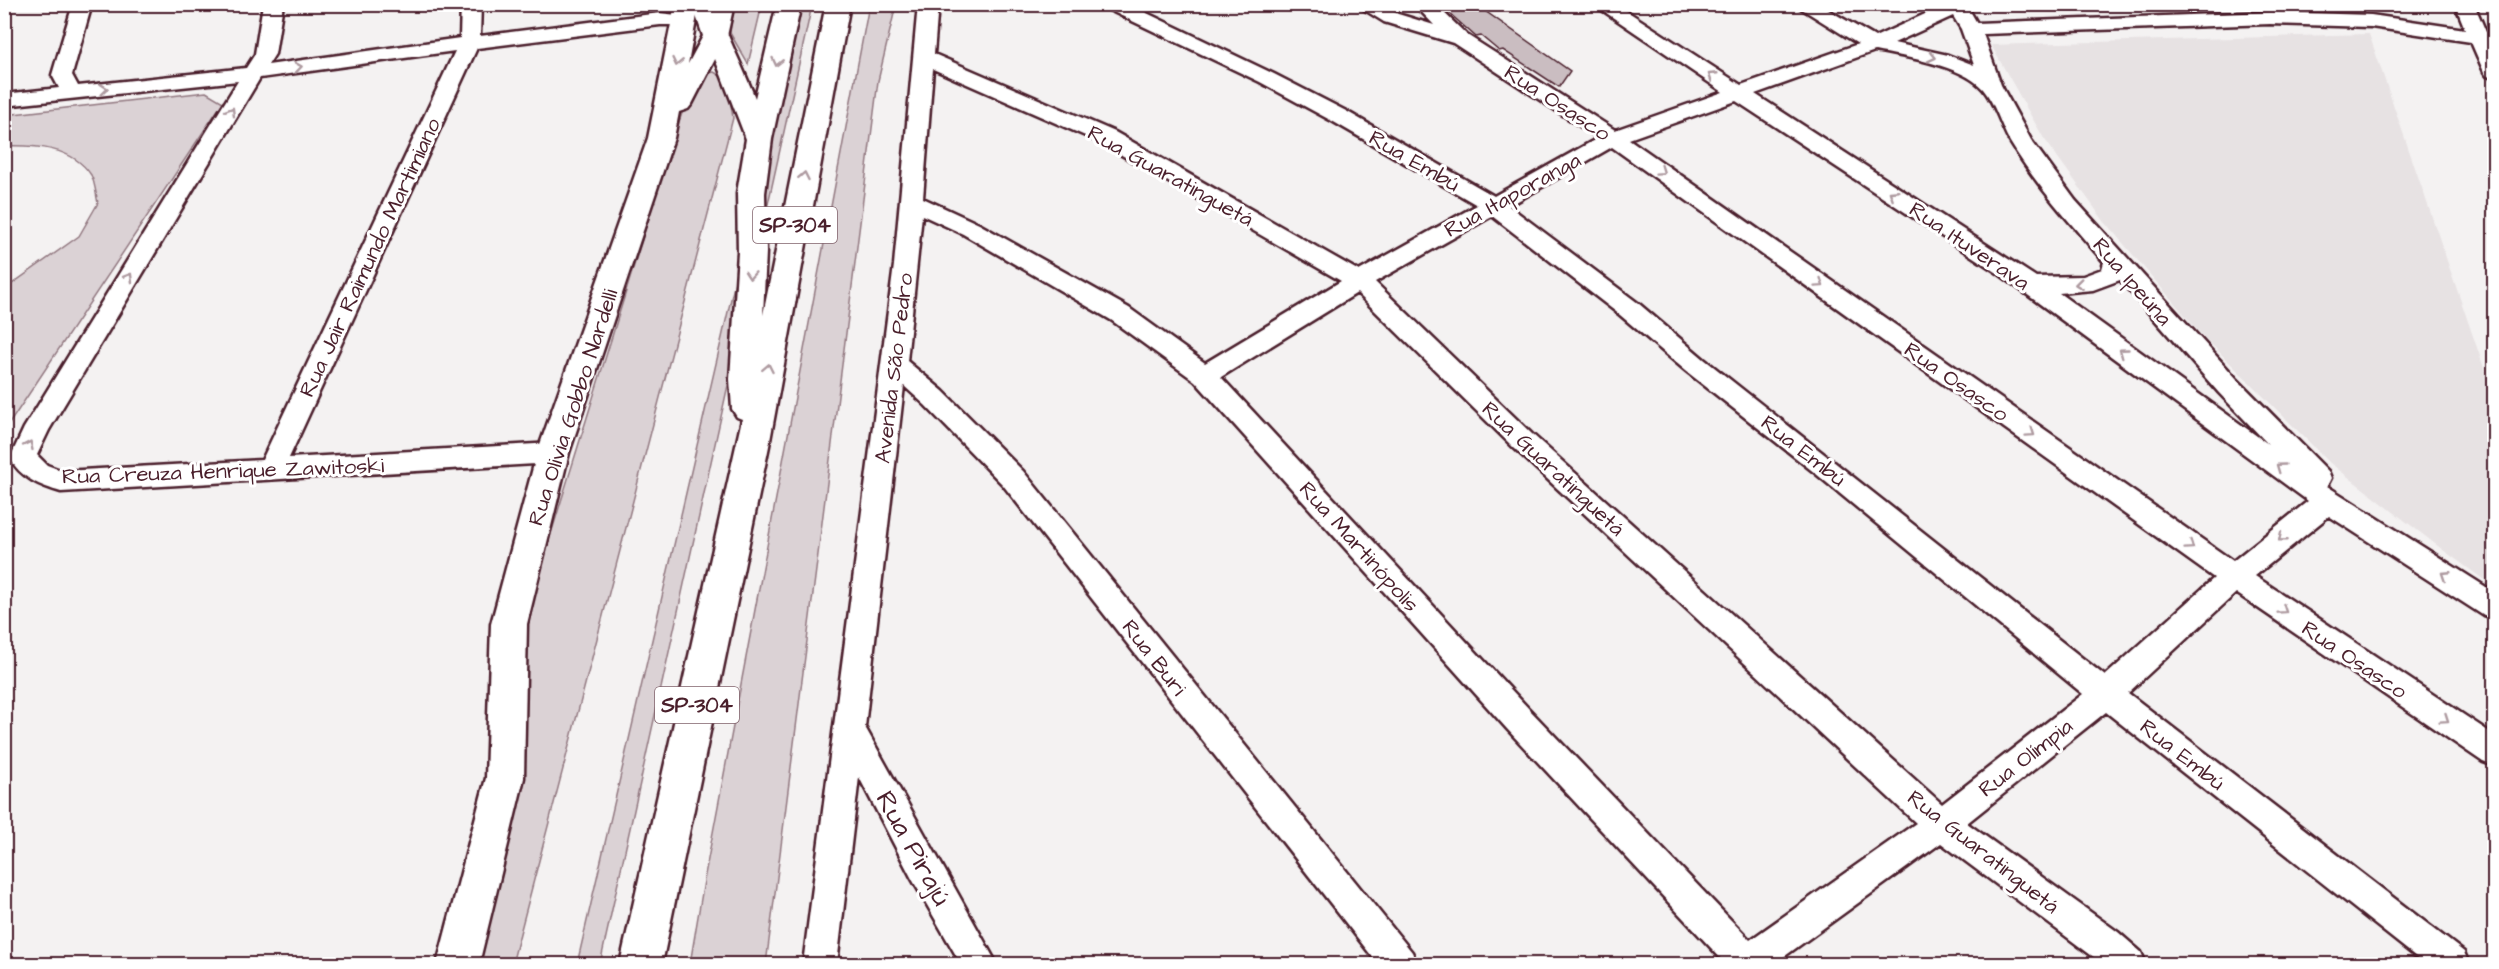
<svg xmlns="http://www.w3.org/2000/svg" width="2499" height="969" viewBox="0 0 2499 969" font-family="'Architects Daughter',sans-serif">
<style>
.built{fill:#e7e2e3}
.green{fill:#dbd2d5;stroke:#927880;stroke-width:1.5}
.building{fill:#cabdc1;stroke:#4a1f2b;stroke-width:1.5}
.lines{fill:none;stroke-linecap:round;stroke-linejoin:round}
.street-casing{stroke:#4a1f2b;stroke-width:5}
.secondary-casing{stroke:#4a1f2b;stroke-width:5}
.highway-casing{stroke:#4a1f2b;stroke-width:5}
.street{fill:#fff;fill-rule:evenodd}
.secondary{fill:#fff;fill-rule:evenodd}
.highway{fill:#fff;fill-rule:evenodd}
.oneway{stroke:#ae9aa0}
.labels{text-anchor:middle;stroke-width:6;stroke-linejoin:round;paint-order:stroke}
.shield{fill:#fff;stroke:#80626b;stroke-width:1.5}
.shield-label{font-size:21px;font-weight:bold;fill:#4a1f2b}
.street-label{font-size:22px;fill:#4a1f2b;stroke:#fff}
.near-street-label{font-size:27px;fill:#4a1f2b;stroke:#fff}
</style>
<rect width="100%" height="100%" fill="#f4f2f2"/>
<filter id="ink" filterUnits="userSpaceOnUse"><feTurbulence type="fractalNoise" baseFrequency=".0167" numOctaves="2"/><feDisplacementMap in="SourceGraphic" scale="12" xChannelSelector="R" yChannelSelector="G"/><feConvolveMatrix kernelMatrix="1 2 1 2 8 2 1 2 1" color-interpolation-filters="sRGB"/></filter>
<g filter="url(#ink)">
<path class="built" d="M2369 34 2494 397V587L2443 550 2330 463 2200 333 2104 221 2043 137 1991 45Z"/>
<path class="green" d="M733 5H762L748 64 730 33Z
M799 5H812L600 964H577Z
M869 5H896L878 81 766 964H690L705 875Z
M714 72 727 80 733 118 512 964H475L515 813 523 659 533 592 675 133 686 102 701 75Z
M206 92 223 102 5 430V289L79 236 98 203C96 195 95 182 91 175 73 147 35 145 5 146V115Z"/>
<path class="building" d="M1439 4H1475L1570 71 1559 87 1503 50 1499 51 1481 36 1476 37Z"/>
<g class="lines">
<defs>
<path id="street" d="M73 4H92L72 75 78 86 246 68 255 54 263 4H283L275 54 268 65 460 38 461 4H481L480 36 660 13 693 17 696 21 693 25H660L477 48 289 458 553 443 562 446 566 453 562 460 553 463 61 492C41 486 20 478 10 458L24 428 238 81 4 106V94L59 88 52 75ZM455 51 262 460 63 471 47 465 37 455 49 430 260 78Z
M918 4H938L934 54 1115 132 1359 271 1477 205 1332 121 1260 82 1105 8 1103 4H1128L1274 74 1346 111 1494 196 1598 138 1453 43 1384 22 1355 4H1380L1398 14 1434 25 1414 4H1435L1467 35 1615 130 1723 92 1593 4H1616L1741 85 1858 44 1794 4H1818L1875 37 1947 4H1966L1977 23 2270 12 2371 15 2465 29 2455 4H2474L2486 32 2494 33V45H2492L2494 50V78L2487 76 2484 72 2471 42 2371 27 2270 24 1983 34 2001 85 2031 140 2075 200 2237 379 2328 471 2331 478 2327 486 2494 592V619L2484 616 2329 516 2255 576 2494 735V766L2483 762 2236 593 2128 693 2464 952 2469 964H2425L2106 712 1967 823 2118 932 2141 952 2146 964H2103L1941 843 1774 964H1726L1507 729 1195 381 1111 320 963 234 922 215 907 361 943 391 1023 471 1412 952 1417 964H1378L1003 485 925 405 904 386 865 727 997 964H961L912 879 859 777 837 964H803L894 265ZM1953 16 1961 29 1974 65 1948 55 1894 43ZM1875 51C1905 57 1962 65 1983 89 1995 103 2001 126 2010 142 2036 185 2071 224 2104 262L2102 269 2083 276 2036 277 1755 94ZM933 69 1099 142 1341 281 1205 363 1129 308 979 224 923 198ZM1736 101 1999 274 2308 501 2233 561 1629 139ZM1612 147 2214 578 2105 676 1704 359 1638 303 1509 206ZM1492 216 1620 315 1686 371 1815 473 2083 694 1942 804 1532 434 1375 282ZM2120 280 2219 393 2268 444 2059 293 2093 290ZM1357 293 1514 448 1916 823 1750 940 1529 709 1221 377Z"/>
<path id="secondary" d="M675 4H699L688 64 703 36 710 4H734L727 36 692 104 688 109 679 112 674 138 569 453 527 624 524 778 479 964H437L486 778 491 624 537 453 648 138Z"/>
<path id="highway" d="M692 4H716C727 37 743 67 755 98L777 4H801L772 139 765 193 766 252 763 315 826 4H850L769 446 662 964H620L742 419 737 417 732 409 730 379 738 252 737 193 746 139 712 51 703 36Z"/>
</defs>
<use href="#street" class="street-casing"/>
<use href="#secondary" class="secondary-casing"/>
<use href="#highway" class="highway-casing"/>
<use href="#street" class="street"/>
<use href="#secondary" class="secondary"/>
<use href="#highway" class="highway"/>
</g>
<defs><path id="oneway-chevron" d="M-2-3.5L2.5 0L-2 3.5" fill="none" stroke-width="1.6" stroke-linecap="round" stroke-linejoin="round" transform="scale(1.5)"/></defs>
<g class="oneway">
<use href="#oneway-chevron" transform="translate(1932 57) rotate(13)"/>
<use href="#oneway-chevron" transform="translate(677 62) rotate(102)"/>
<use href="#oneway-chevron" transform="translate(777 62) rotate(103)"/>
<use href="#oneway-chevron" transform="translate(298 67) rotate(-8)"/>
<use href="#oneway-chevron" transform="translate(1712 76) rotate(-147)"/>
<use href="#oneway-chevron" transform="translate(104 89) rotate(-6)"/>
<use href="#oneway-chevron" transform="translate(231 111) rotate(-59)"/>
<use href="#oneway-chevron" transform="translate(1661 171) rotate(35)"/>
<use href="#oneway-chevron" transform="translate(804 176) rotate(-79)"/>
<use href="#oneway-chevron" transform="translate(1893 194) rotate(-147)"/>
<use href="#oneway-chevron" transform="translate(750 275) rotate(94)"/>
<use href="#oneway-chevron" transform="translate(129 277) rotate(-59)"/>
<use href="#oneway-chevron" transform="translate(1820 284) rotate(35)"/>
<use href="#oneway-chevron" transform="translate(2079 284) rotate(173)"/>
<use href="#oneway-chevron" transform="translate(2123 352) rotate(-144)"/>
<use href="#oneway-chevron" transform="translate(768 368) rotate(-79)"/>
<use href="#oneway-chevron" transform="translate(2031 433) rotate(35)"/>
<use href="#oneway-chevron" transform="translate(29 445) rotate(-65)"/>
<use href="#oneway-chevron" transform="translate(2280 467) rotate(-144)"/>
<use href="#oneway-chevron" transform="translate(2282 538) rotate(141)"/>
<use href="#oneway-chevron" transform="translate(2190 546) rotate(35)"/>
<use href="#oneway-chevron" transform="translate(2445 575) rotate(-147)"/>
<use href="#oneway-chevron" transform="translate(2283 610) rotate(34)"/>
<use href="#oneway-chevron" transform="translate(2445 719) rotate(34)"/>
</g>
</g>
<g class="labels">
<g class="shield">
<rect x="753" y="207" width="84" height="36" rx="4.5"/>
<rect x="655" y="687" width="84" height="36" rx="4.5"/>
</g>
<g class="shield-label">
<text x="795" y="232">SP-304</text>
<text x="697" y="712">SP-304</text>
</g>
<g class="street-label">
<text transform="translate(1558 102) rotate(33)" y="8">Rua Osasco</text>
<text transform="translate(1415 160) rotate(30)" y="8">Rua Embú</text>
<text transform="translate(1171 175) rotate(29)" y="8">Rua Guaratinguetá</text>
<text transform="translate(1512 194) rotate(-29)" y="8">Rua Itaporanga</text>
<text transform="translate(1970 245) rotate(34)" y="8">Rua Ituverava</text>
<text transform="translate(369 257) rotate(-65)" y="8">Rua Jair Raimundo Martimiano</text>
<text transform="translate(2133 281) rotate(49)" y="8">Rua Ipeúna</text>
<text transform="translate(893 368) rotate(-83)" y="8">Avenida São Pedro</text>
<text transform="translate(1957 381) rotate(35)" y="8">Rua Osasco</text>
<text transform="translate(572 407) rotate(-72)" y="8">Rua Olivia Gobbo Nardelli</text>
<text transform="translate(1804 450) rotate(38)" y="8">Rua Embú</text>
<text transform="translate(1554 468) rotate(43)" y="8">Rua Guaratinguetá</text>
<text transform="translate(223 470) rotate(-2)" y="8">Rua Creuza Henrique Zawitoski</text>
<text transform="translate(1360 546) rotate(48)" y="8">Rua Martinópolis</text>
<text transform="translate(1155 657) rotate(52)" y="8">Rua Buri</text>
<text transform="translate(2355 659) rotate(34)" y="8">Rua Osasco</text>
<text transform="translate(2183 754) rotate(38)" y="8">Rua Embú</text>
<text transform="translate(2025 757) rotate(-38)" y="8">Rua Olímpia</text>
<text transform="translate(1984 851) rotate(38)" y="8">Rua Guaratinguetá</text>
</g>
<g class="near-street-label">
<text transform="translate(914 848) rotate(61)" y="9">Rua Pirajú</text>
</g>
</g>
<rect width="2499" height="969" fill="none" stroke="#fff" stroke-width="24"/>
<rect x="12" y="12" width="2475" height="945" fill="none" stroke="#4a1f2b" stroke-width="2" filter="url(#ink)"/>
</svg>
